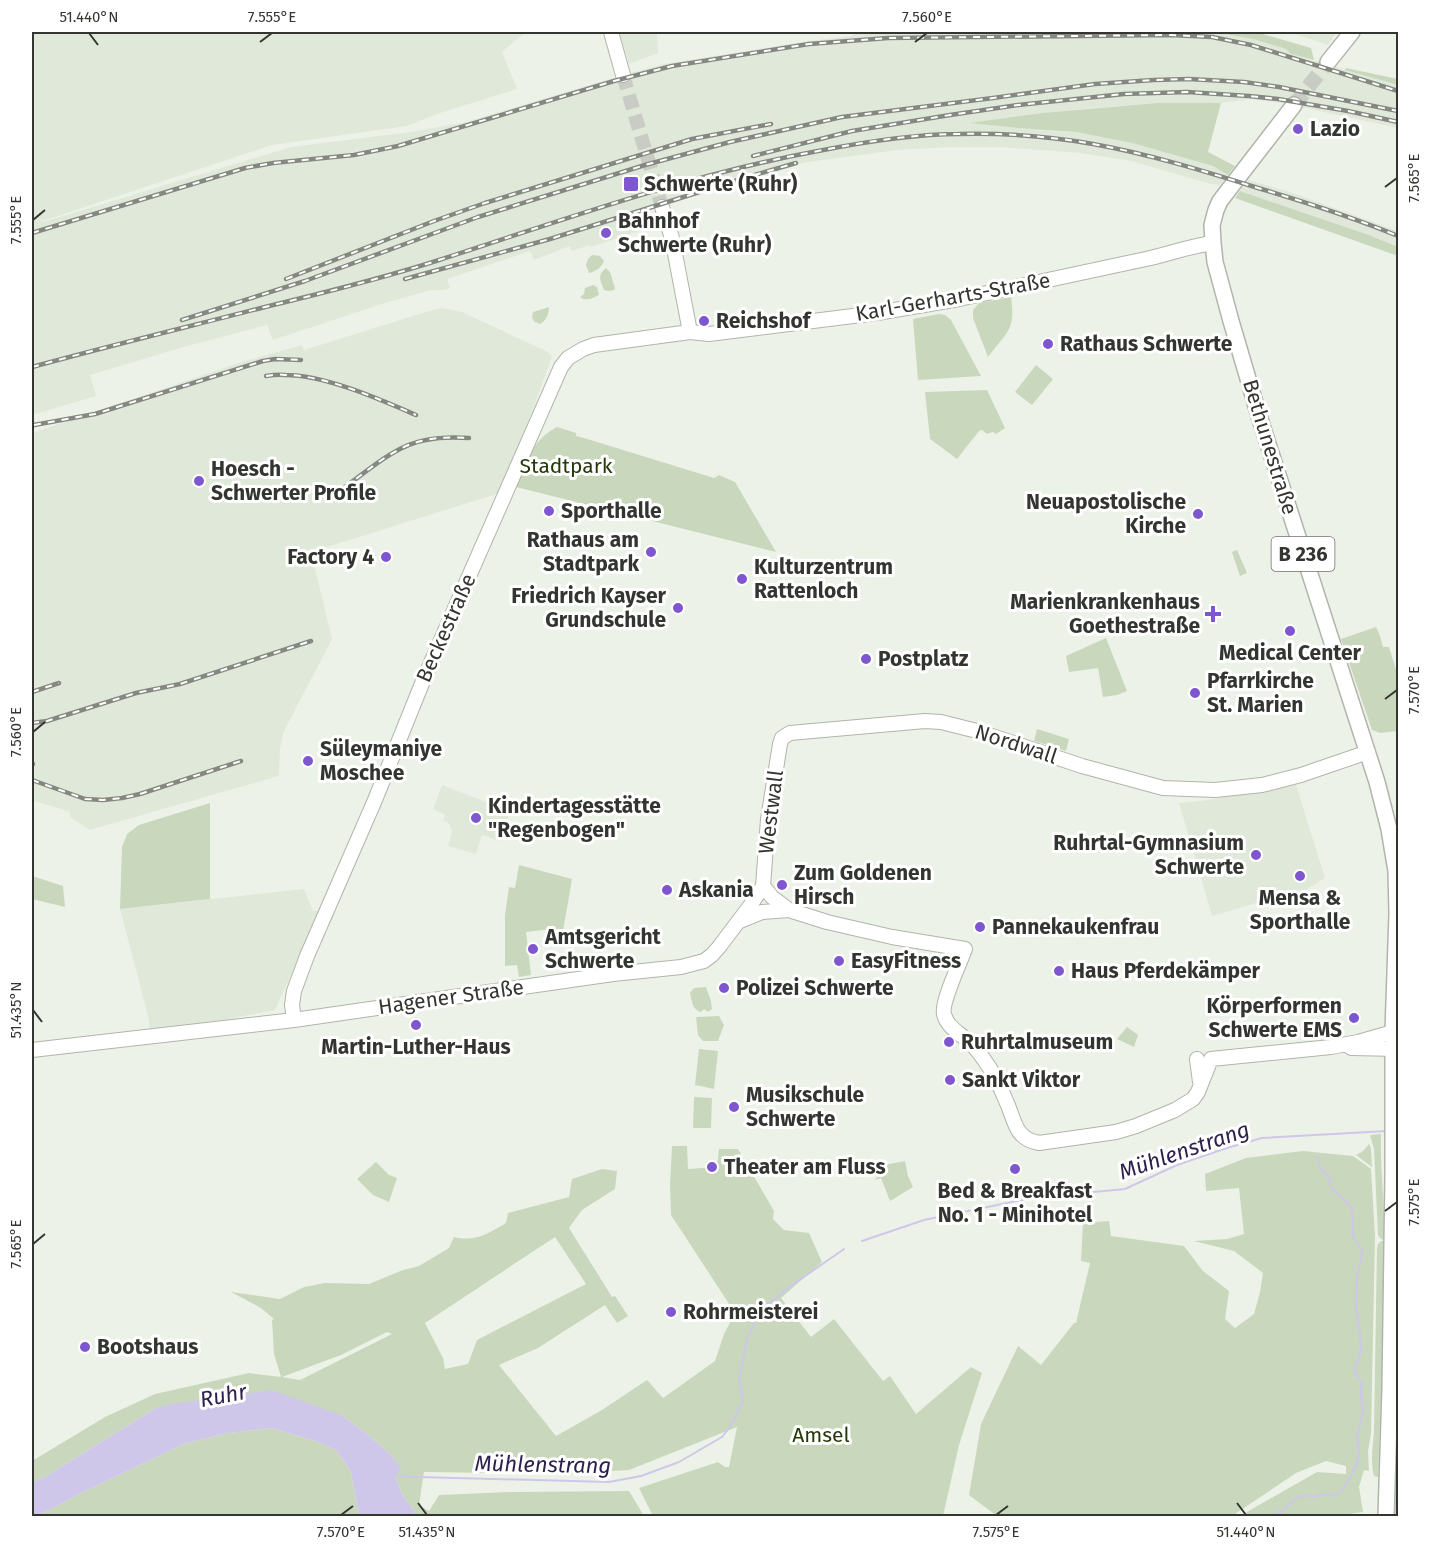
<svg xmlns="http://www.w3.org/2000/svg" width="1430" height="1548" viewBox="0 0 1430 1548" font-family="'Fira Sans',sans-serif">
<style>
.built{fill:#e0e9d9}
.green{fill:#c9d8bc;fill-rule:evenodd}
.water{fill:#cec7e9}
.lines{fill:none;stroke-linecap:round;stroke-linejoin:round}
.stream{stroke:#cec7e9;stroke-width:2}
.secondary-tunnel{stroke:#c8ccc4;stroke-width:14;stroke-dasharray:14 7;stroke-linecap:butt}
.primary-tunnel{stroke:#c8ccc4;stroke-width:15;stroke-dasharray:15 8;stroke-linecap:butt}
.secondary-casing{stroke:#b0b5ab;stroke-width:16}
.primary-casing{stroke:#b0b5ab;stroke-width:18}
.secondary{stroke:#fff;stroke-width:14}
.primary{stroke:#fff;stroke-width:15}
.rail-casing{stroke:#848881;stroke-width:4.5}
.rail{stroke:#fff;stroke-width:2;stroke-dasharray:7;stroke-linecap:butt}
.ticks{fill:none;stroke:#333531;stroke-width:2}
.poi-dot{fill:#7e57d0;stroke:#fff;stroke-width:2}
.labels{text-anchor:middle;stroke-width:6;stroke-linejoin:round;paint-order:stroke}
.shield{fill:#fff;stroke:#70726f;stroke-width:1.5}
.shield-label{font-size:20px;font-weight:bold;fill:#333531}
.poi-label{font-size:21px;font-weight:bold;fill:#333531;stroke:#fff;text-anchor:start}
.street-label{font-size:21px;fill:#333531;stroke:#fff}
.park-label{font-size:21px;fill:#253a08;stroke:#fff}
.water-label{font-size:22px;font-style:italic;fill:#2d204c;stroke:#fff}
.neatline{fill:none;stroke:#333531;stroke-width:2}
.ticks-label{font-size:15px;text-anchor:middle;fill:#333531}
</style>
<rect width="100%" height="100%" fill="#edf2e9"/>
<path class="built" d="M32 32H526L502 52 517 89 437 114 407 126 272 145 43 221 37 217 43 222 291 147 410 132 462 123 623 75 664 64 809 41 852 36 853 33 1089 32H1206L1230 35 1253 39 1286 49 1291 54 1398 85V128L1282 103 1252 99 1221 103H1157L1094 108 1042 113 973 123 1018 128 1076 132 1132 143 1213 166 1228 175 1220 185 1211 184 1131 161 1080 153 1001 147H953L898 150 808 162 744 178 642 210 648 228 591 247 590 245 572 251 570 246 534 260 530 251 447 279 450 288 445 290H431L388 302 273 340 267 325 187 346 90 375 96 396 32 415Z
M619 32H657L658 53 629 64Z
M1289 32H1337L1328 45Z
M1248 180 1287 191 1398 231V247L1369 235 1240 191Z
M442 308 462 312 548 352 552 357 526 428 500 493 311 552 332 639 283 733 280 749 279 776 90 830 70 817V812L32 800V433L245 361 302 345 304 350 429 311Z
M442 785 494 805 511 809 499 841 482 835 476 854 448 846 452 831 448 822 443 821 445 815 433 809Z
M1296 785 1325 878 1285 903 1275 899 1256 903 1212 916 1179 803 1208 800Z
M304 889 313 911 321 910 275 1010 223 1020 150 1030 148 1016 120 909Z"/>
<path class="green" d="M1089 32H1256L1311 48 1314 60 1291 54 1286 49 1253 39 1230 35 1206 32Z
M1346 68 1398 79V85L1345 70Z
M1157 103H1221L1208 152 1235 166 1228 175 1213 166 1132 143 1076 132 1018 128 970 123 1042 113Z
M1240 191 1369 235 1398 247V256L1235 198Z
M592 255 600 256 604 261C602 267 595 272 589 273L586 265 588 259Z
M606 268 610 272 615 288 614 290 609 291 604 290C600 280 597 275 606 268Z
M593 285 597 287 599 295C593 298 585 302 580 297L584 294 585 288Z
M1011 297C1016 330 1007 332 988 357L973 318V310L979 303Z
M549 307C549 314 546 321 540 324L535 322 532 318 533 312Z
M939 314 945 315 951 320 981 376 918 380 913 319Z
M1036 365 1053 379 1032 405 1015 392Z
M987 390 1005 428 996 434 993 432 987 434 982 430 979 431 957 459 930 439 925 392Z
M557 427 576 433V436L584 438 714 478 719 475 735 482 776 552 516 487C527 461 531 441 557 427Z
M1237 550 1247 573 1240 576 1232 552Z
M1376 627 1380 636 1383 647H1389L1398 676V731L1380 733 1372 730 1371 727 1341 639Z
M1106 638 1127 691 1117 695 1103 697 1098 668 1069 672 1066 656Z
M1037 729 1069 739 1066 751 1034 741Z
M210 803V899L120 909 122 847 127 834 139 825Z
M519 865 572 879 563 931 552 929 526 932 531 975 519 977 517 965 505 966V915L509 887 515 888Z
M32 876 63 886 65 907 32 899Z
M706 987 711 1001 712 1009 708 1012 704 1009 701 1012C692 1010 692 1001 690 993L694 988Z
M719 1016 724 1025 718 1041H703L698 1035 696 1017Z
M1127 1027 1138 1035 1134 1047 1117 1039Z
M699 1049 718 1051 714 1089 695 1085Z
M694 1097 712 1098 711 1128H693Z
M1381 1134C1380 1170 1385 1204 1384 1240L1381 1239 1378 1235 1374 1149 1370 1135Z
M1369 1144 1371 1148 1372 1167 1356 1155 1363 1151Z
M672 1146H687L688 1169 717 1167 719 1149H738L774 1211 773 1219 784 1230 809 1233 822 1262 781 1298 811 1337 834 1319 883 1381 890 1376 916 1414 971 1367 982 1373 959 1445 943 1516H653L639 1488 718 1462 725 1467H729L737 1427 629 1470 567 1474 424 1472 419 1505 429 1511 439 1495 512 1492 629 1491 644 1516H414L415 1512 403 1496 395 1476 391 1455 366 1433 341 1415 156 1408 45 1477 32 1483V1461L105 1417 155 1394 249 1373 281 1377 274 1354 272 1320 274 1319 261 1308 231 1292 280 1299 304 1287 325 1283 369 1284 403 1270 419 1266 449 1248 454 1237C476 1242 487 1234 506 1223L508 1213 569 1197 572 1179 602 1169 617 1171 615 1189 582 1210 569 1228 612 1297 615 1296 628 1316 617 1323 605 1305 538 1348 499 1365 556 1436 602 1410 647 1380 663 1398 715 1361 724 1334 735 1313 671 1215 670 1185ZM555 1237 586 1284 477 1340 468 1364 445 1369 443 1358 425 1323ZM387 1332 392 1334 300 1380 282 1377 341 1355Z
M1303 1151 1353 1156 1371 1169 1375 1235 1371 1434 1368 1451 1369 1471 1364 1470 1359 1487 1363 1512 1336 1516H1241L1252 1509 1317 1472 1346 1474V1466L1326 1461 1296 1473 1232 1516H997L969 1495 981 1424 1018 1346 1041 1365 1074 1323H1076L1090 1263 1081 1261 1083 1223 1109 1221 1111 1236 1184 1246 1203 1271 1229 1291 1225 1319 1235 1328 1254 1314 1260 1292 1263 1273 1234 1251 1194 1241 1227 1239 1244 1234 1239 1188 1206 1191 1205 1174 1246 1158Z
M905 1161 908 1176 913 1187 890 1201 881 1178 875 1180 884 1165Z
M376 1162 389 1175 397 1178 389 1202 373 1195 357 1179Z
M1381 1241H1384L1383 1342 1378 1477 1374 1476C1370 1461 1373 1446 1374 1431L1377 1248 1378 1244Z
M1398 1294V1484L1395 1482Z
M271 1428 321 1443 337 1451 351 1472 359 1516H38L83 1492 186 1443 229 1433Z
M1394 1486 1398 1487V1516H1393Z"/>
<path class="water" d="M272 1390 341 1415 366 1433 391 1455 401 1469 395 1476 403 1496 415 1512 414 1516H359L351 1472 337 1451 321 1443 271 1428 229 1433 186 1443 83 1492 38 1516H32V1483L45 1477 156 1408 172 1404Z"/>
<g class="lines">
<path class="stream" d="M1051 1196 1125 1189 1177 1165 1227 1148 1262 1138 1387 1131
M862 1241 924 1220 1036 1197
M393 1474 395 1476 419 1477 609 1482 641 1476 679 1462 722 1437 730 1427 743 1401 739 1379 748 1336 762 1309 788 1288 844 1249
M1272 1516 1282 1511 1298 1497 1305 1495 1313 1497 1321 1494 1333 1496 1341 1491 1349 1480 1357 1463 1359 1452 1357 1435 1363 1413 1361 1397V1387L1362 1383 1355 1372 1356 1365 1361 1352 1360 1334 1356 1309 1357 1274 1363 1252 1353 1237 1352 1208 1345 1200 1332 1189 1329 1178 1319 1166 1318 1157"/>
<path class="secondary-tunnel" d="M623 75 662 207"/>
<path class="primary-tunnel" d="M1294 105 1328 62"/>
<defs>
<path id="secondary" d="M611 32 623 75
M662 207 672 238 690 332
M763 886 772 897 789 910 827 922 892 937 965 949C960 963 941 1003 944 1014 947 1028 962 1034 971 1044 979 1051 985 1061 991 1070 997 1080 1002 1091 1007 1103 1015 1121 1015 1139 1039 1143L1116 1132 1136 1126 1175 1110 1193 1099 1198 1092 1211 1059 1331 1047 1358 1042 1393 1032H1398
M740 921 762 912 789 910
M294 1020 292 1005 294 991 307 956 375 800 423 681 561 367 568 358 583 349 594 345 690 332 709 334 877 313 959 299 1146 259C1169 254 1190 246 1213 243
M1351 1048 1398 1049
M32 1050 294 1020 613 974 681 967 704 961 712 955 719 947 750 906 763 886 768 819 780 744 782 738 790 733 925 721 941 722 977 731 1082 766 1163 788 1215 790 1262 785 1301 775 1368 752
M1197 1059 1200 1082"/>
<path id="primary" d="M1328 62 1352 32
M1294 105 1220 201 1216 210 1212 225 1213 243 1215 262 1231 321 1259 416 1377 782 1389 829 1396 871 1397 914 1393 1032V1174L1390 1389 1386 1516"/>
</defs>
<use href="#secondary" class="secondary-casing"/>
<use href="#primary" class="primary-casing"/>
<use href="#secondary" class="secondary"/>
<use href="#primary" class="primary"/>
<defs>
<path id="rail" d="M753 156 852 131 950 115 1018 105 1124 94 1187 92 1249 96 1278 99 1348 111 1398 122
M32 233 245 168 273 163 354 155 398 146 614 81 672 66 809 44 888 38 1171 35 1212 37 1251 45 1398 91
M286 279 434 221 485 203 692 139 771 124
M405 279 550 239 744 178 796 163
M182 320 305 281 478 217 645 165 730 142 842 117 993 98 1095 84 1154 80 1189 79 1244 82 1279 87 1398 111
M32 367C109 346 187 327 265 307 323 293 380 279 436 261 563 220 687 175 818 151 864 142 912 134 959 134 1004 133 1049 136 1093 144 1149 154 1204 171 1258 188 1305 202 1352 217 1398 236
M266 376C272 375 279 374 285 375 325 375 379 399 416 415
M34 425 95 414 263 361 275 359 301 360
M345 487C370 469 396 445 426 440 440 437 454 437 469 438
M32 692 59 683
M32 723 47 721 136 693 180 684 311 641
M32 764H33
M32 780 85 799 103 800 122 798 140 794 241 761"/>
</defs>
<use href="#rail" class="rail-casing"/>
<use href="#rail" class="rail"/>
</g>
<path class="ticks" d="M89 33 98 45M260 42 272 33M915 42 927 33M1385 187 1397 178M33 220 45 210M1385 699 1397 690M33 732 45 722M33 1010 42 1022M1385 1211 1397 1202M33 1244 45 1234M418 1503 427 1515M1237 1503 1246 1515M341 1515 353 1506M996 1515 1008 1506"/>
<g class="poi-dot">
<circle cx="1298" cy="129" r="6"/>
<rect x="623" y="176" width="16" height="16" rx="3"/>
<circle cx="606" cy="233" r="6"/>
<circle cx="704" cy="321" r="6"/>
<circle cx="1048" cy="344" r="6"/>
<circle cx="199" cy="481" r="6"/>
<circle cx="549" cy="511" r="6"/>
<circle cx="1198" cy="514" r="6"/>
<circle cx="651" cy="552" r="6"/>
<circle cx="386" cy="557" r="6"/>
<circle cx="742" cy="579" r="6"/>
<circle cx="678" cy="608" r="6"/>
<path d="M1210 605h6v6h6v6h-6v6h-6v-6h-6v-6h6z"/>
<circle cx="1290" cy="631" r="6"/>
<circle cx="866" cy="659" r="6"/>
<circle cx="1195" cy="693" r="6"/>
<circle cx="308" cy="761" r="6"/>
<circle cx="476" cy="818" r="6"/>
<circle cx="1256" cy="855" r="6"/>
<circle cx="1300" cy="876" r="6"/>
<circle cx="782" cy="885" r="6"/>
<circle cx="667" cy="890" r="6"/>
<circle cx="980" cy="927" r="6"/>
<circle cx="533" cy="949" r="6"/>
<circle cx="839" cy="961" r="6"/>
<circle cx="1059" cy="971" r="6"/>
<circle cx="724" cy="988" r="6"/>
<circle cx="1354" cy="1018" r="6"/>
<circle cx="416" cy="1025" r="6"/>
<circle cx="949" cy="1042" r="6"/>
<circle cx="950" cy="1080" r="6"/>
<circle cx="734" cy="1107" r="6"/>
<circle cx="712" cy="1167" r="6"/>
<circle cx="1015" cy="1169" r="6"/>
<circle cx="671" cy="1312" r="6"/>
<circle cx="85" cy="1347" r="6"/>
</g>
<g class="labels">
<rect class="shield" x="1271.5" y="537" width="63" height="34" rx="4.5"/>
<g class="shield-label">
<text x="1303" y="561">B 236</text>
</g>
<g class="poi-label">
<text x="1310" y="136">Lazio</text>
<text x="644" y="191">Schwerte (Ruhr)</text>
<text x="618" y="228">Bahnhof<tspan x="618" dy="24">Schwerte (Ruhr)</tspan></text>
<text x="716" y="328">Reichshof</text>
<text x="1060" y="351">Rathaus Schwerte</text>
<text x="211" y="476">Hoesch -<tspan x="211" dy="24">Schwerter Profile</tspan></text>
<text x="1186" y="509" text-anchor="end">Neuapostolische<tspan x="1186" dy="24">Kirche</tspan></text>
<text x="561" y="518">Sporthalle</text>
<text x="639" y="547" text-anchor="end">Rathaus am<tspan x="639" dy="24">Stadtpark</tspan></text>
<text x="374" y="564" text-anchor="end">Factory 4</text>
<text x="754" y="574">Kulturzentrum<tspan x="754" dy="24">Rattenloch</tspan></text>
<text x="666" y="603" text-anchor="end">Friedrich Kayser<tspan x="666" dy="24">Grundschule</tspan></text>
<text x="1200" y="609" text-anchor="end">Marienkrankenhaus<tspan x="1200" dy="24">Goethestraße</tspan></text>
<text x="1290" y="660" text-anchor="middle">Medical Center</text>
<text x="878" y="666">Postplatz</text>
<text x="1207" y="688">Pfarrkirche<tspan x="1207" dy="24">St. Marien</tspan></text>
<text x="320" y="756">Süleymaniye<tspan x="320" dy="24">Moschee</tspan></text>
<text x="488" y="813">Kindertagesstätte<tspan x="488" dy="24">"Regenbogen"</tspan></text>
<text x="1244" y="850" text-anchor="end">Ruhrtal-Gymnasium<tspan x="1244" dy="24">Schwerte</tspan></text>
<text x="794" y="880">Zum Goldenen<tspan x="794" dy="24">Hirsch</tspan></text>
<text x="679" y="897">Askania</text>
<text x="1300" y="905" text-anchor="middle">Mensa &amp;<tspan x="1300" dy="24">Sporthalle</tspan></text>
<text x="992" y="934">Pannekaukenfrau</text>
<text x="545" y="944">Amtsgericht<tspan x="545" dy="24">Schwerte</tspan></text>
<text x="851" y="968">EasyFitness</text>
<text x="1071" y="978">Haus Pferdekämper</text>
<text x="736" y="995">Polizei Schwerte</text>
<text x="1342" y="1013" text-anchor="end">Körperformen<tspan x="1342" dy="24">Schwerte EMS</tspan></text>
<text x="961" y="1049">Ruhrtalmuseum</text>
<text x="416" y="1054" text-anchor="middle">Martin-Luther-Haus</text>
<text x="962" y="1087">Sankt Viktor</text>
<text x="746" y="1102">Musikschule<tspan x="746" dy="24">Schwerte</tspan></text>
<text x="724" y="1174">Theater am Fluss</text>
<text x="1015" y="1198" text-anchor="middle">Bed &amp; Breakfast<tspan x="1015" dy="24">No. 1 - Minihotel</tspan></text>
<text x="683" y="1319">Rohrmeisterei</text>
<text x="97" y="1354">Bootshaus</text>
</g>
<g class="street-label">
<text transform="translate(953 297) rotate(-10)" y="7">Karl-Gerharts-Straße</text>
<text transform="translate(1270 447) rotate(73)" y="7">Bethunestraße</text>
<text transform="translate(446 628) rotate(-66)" y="7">Beckestraße</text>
<text transform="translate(1016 744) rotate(18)" y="7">Nordwall</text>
<text transform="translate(771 812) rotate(-83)" y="7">Westwall</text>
<text transform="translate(451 997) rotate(-8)" y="7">Hagener Straße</text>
</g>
<g class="park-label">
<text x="566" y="473">Stadtpark</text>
<text x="821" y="1442">Amsel</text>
</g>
<g class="water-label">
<text transform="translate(1184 1150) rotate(-19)" y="8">Mühlenstrang</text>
<text transform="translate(223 1395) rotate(-11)" y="8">Ruhr</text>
<text transform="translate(543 1464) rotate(1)" y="8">Mühlenstrang</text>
</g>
</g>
<rect width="1430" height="1548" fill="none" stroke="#ffffff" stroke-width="66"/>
<rect x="33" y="33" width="1364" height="1482" class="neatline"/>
<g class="ticks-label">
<text x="89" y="22">51.440°N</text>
<text x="272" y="22">7.555°E</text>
<text x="927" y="22">7.560°E</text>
<text transform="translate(1414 178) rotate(-90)" y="5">7.565°E</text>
<text transform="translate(16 220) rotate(-90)" y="5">7.555°E</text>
<text transform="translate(1414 690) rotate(-90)" y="5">7.570°E</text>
<text transform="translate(16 732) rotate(-90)" y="5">7.560°E</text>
<text transform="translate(16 1010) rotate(-90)" y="5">51.435°N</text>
<text transform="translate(1414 1202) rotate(-90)" y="5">7.575°E</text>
<text transform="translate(16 1244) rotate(-90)" y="5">7.565°E</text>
<text x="341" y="1537">7.570°E</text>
<text x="427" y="1537">51.435°N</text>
<text x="996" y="1537">7.575°E</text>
<text x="1246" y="1537">51.440°N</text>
</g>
</svg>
